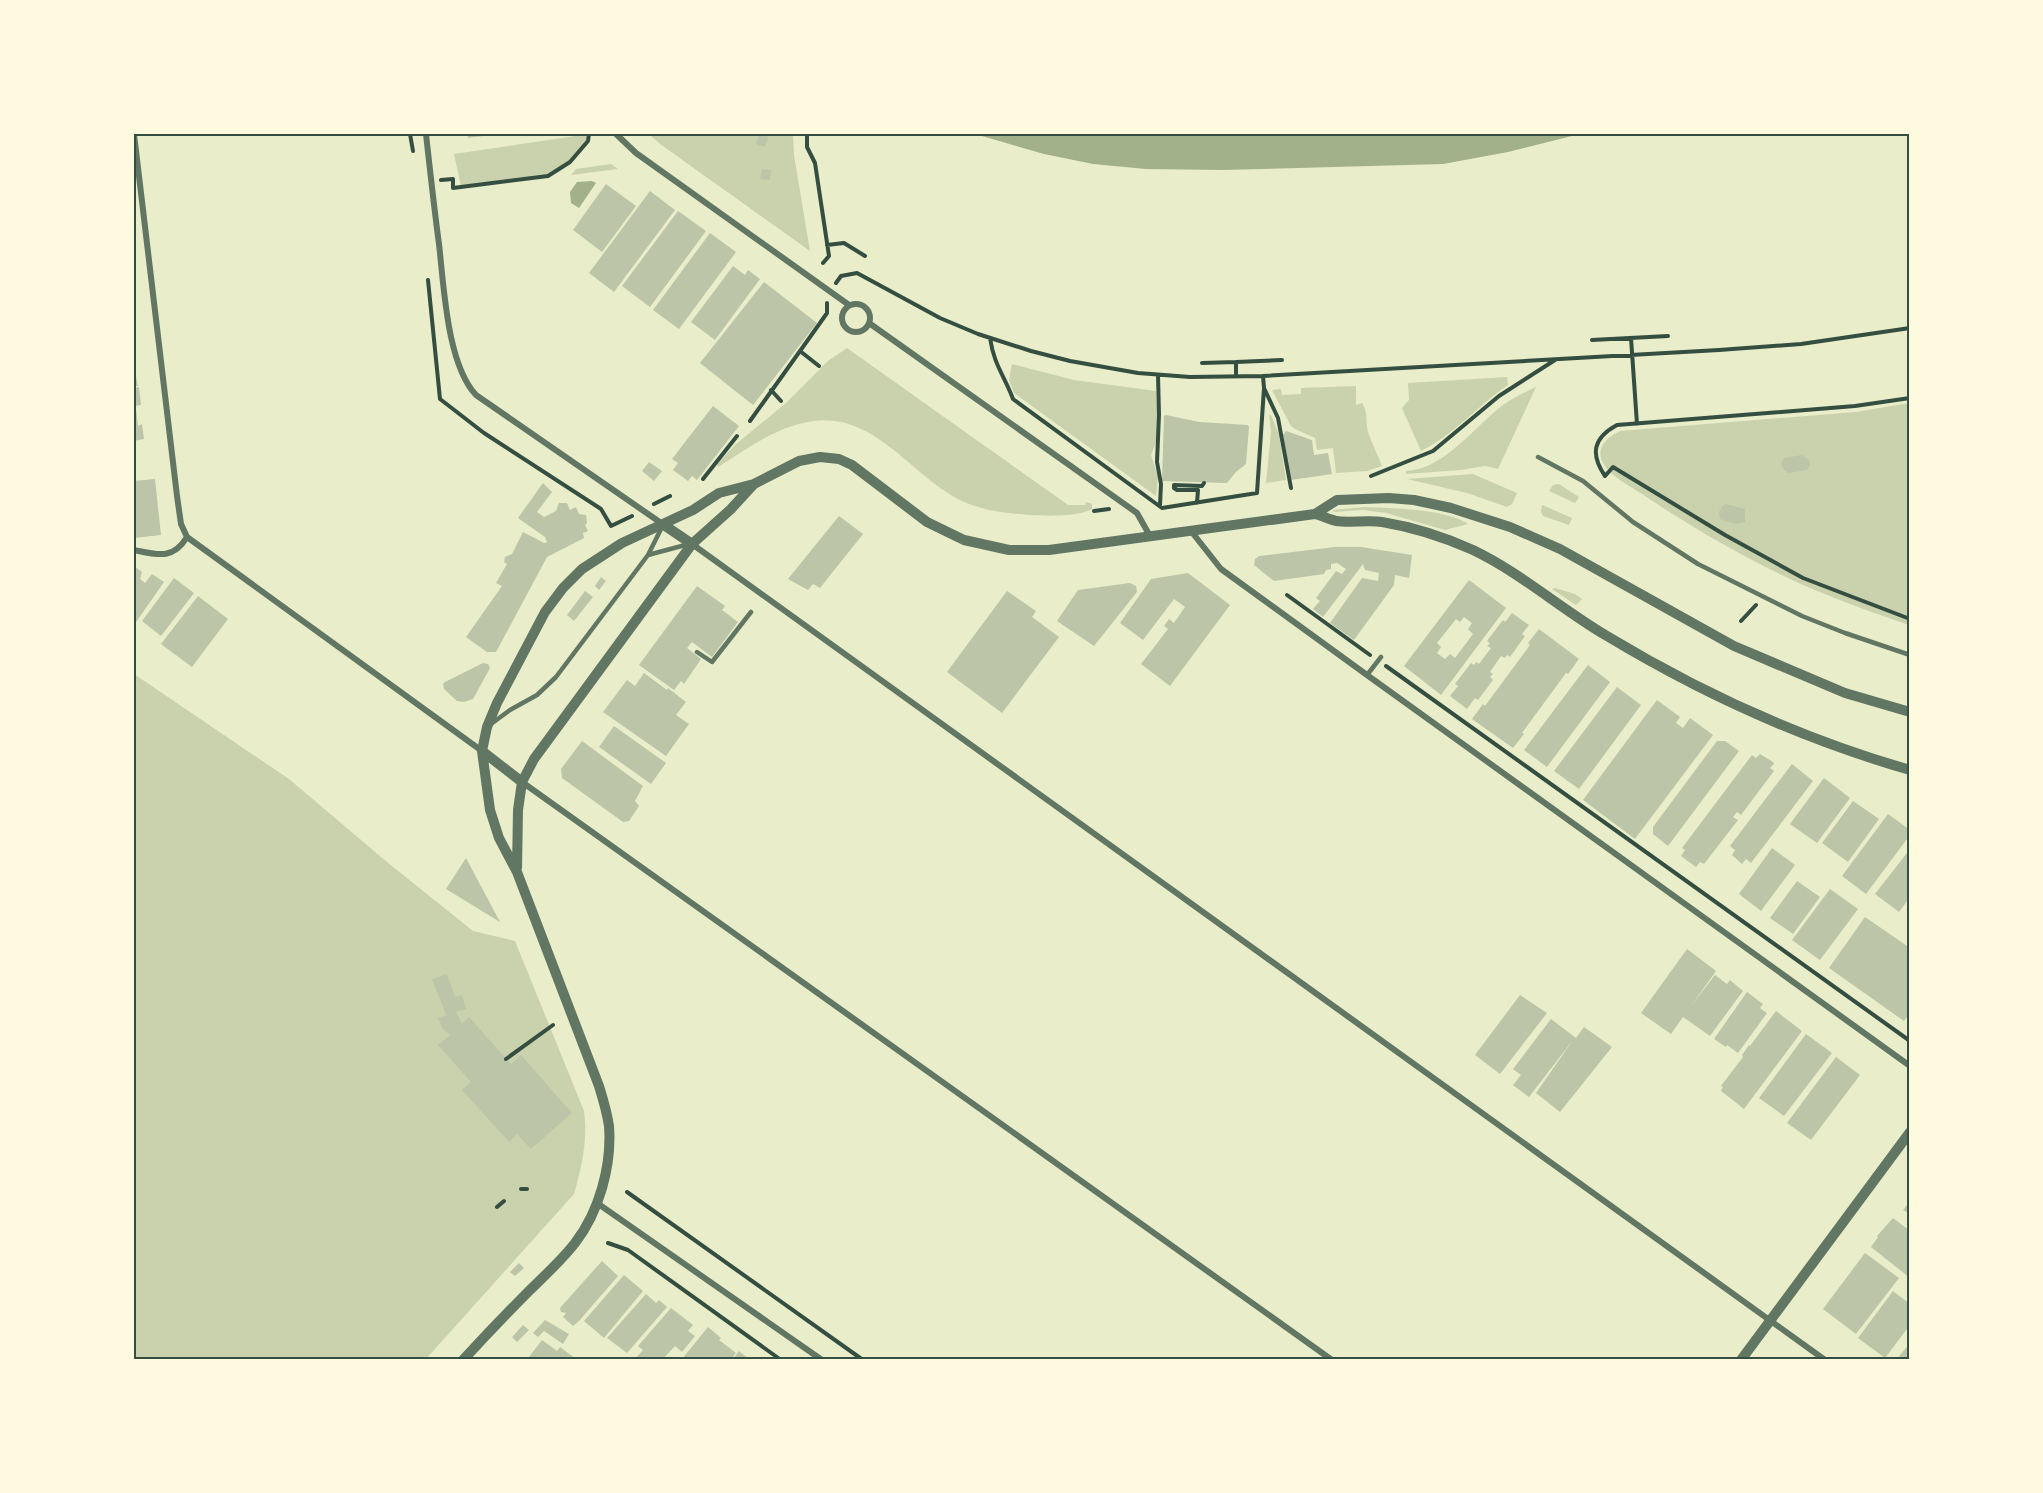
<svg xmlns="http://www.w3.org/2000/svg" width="2043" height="1493" viewBox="0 0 2043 1493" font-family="'Playfair Display',serif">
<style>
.green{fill:#cad2ad}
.water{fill:#a3b18a}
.building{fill:#bcc5a7;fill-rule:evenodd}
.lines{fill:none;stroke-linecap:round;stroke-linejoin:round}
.path{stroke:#344e41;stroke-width:4}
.service{stroke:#617663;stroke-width:4.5}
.minor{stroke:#617663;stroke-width:6}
.tertiary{stroke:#617663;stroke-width:10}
.neatline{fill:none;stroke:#344e41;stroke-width:2}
</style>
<rect width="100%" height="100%" fill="#e9edc9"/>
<path class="green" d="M589 134 588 141 570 162 548 176 461 186 454 154Z
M649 134H793L794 155 810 251 660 144Z
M611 164 618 169 571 175 576 169Z
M847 348 1068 505H1085L1086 502 1092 504V509C1077 517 1046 516 1029 515 1006 513 983 511 962 501 911 477 874 409 808 422 775 428 746 449 718 467L717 464 735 445 786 403 828 361Z
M1012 364 1074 380 1156 391 1158 424 1157 439 1151 455 1158 477 1156 496 1014 393 1009 380Z
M1507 377 1508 385C1477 406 1454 435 1421 451L1402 408 1409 400 1408 383Z
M1356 386V405L1362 403C1369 414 1365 421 1368 432 1372 444 1378 455 1382 466L1367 471 1336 473 1333 448 1317 450 1315 438 1295 429 1291 426 1272 390 1281 389 1282 395 1301 394V388Z
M1536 387 1498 469 1485 466 1461 470 1406 474V471C1442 470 1473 429 1499 408 1510 399 1523 393 1536 387Z
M1909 403V625C1882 616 1854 606 1827 595 1763 569 1700 533 1642 494 1630 486 1611 477 1603 463 1595 448 1607 437 1620 431L1856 412Z
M1269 415H1271L1279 435 1286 480 1266 483 1271 432Z
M1473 474 1517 493 1512 504 1507 507 1467 493 1407 479Z
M1559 484 1579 497 1575 503 1549 491 1553 485Z
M1542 505 1572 518 1569 525 1543 516 1541 512Z
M1364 507C1391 508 1447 509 1468 524L1445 530 1386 513 1363 510 1334 512 1333 510Z
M1555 588 1575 594 1582 599 1576 605 1552 589Z
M134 674 289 779 387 862 473 931 515 941 584 1111C588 1139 582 1166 574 1194L426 1359H134Z"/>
<path class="water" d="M975 134H1580L1508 152 1443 164 1222 170 1146 169 1093 164 1044 154Z
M592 181 596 183 579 208 571 203 570 192 577 182Z"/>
<path class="building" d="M468 134H490V135L468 138Z
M759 134 768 137 765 147 756 144Z
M762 169 771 170 770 180 760 179Z
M606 184 636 206 602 252 573 230Z
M650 191 675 210 614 292 589 273Z
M678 211 706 231 650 307 622 286Z
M710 233 736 252 679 329 653 310Z
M733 266 745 275 748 270 760 279 715 340 691 322Z
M764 282 817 323 753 405 700 363Z
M134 367 138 386H134Z
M139 387 141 405 134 406V388Z
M713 406 739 426 697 480 692 476 688 481 673 470 678 463 672 459Z
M134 409H136L138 426 142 424 144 439 134 441Z
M1166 415 1199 422 1248 425 1249 427 1246 464 1236 472 1227 483 1162 481 1164 416Z
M1286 431 1312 440 1314 455 1328 453 1332 474 1291 480 1283 435Z
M1802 455 1809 460 1810 464 1807 470 1788 473 1783 469 1781 463 1784 458Z
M649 462 662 471 654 481 642 471Z
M155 479 161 535 134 538V481Z
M543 483 552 492 537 512 544 517 556 511 559 503H567L570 510 576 507 579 514 586 515 587 523 585 525 588 531 583 533 584 538 547 557 496 652H487L466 637 502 586 496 583 507 564 504 562 505 557 512 554 523 532 544 543 547 542 545 537 518 518Z
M1726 504 1745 509V522L1736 524 1720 519 1719 512 1722 506Z
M839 516 863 534 820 588 813 584 808 590 788 579Z
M1335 547H1361L1412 555 1409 578 1395 575 1394 585 1354 640 1330 623 1362 578 1378 581 1379 573 1365 570 1363 564 1323 617 1313 609 1320 601 1316 598 1336 571 1342 574 1346 569 1337 563 1331 564V569L1326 570 1324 574 1274 581 1254 565 1255 559 1259 556Z
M134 566 142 572 140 579 145 583 152 574 164 582 134 625Z
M1188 573 1230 605 1170 686 1141 664 1168 629 1164 626 1169 619 1174 623 1185 607 1174 599 1143 640 1120 623 1151 579Z
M601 577 606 581 599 590 595 586Z
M174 578 194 593 161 636 142 621Z
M1469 580 1506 608 1441 695 1404 666ZM1464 617 1472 623 1468 629 1473 634 1455 658 1450 654 1445 659 1437 653 1441 647 1437 643 1456 619 1460 622Z
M1130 583 1136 586 1137 592 1094 646 1057 621 1078 590Z
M697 586 725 606 722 610 738 622 712 657 692 642 687 648 701 659 684 684 681 681 674 690 639 665Z
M585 591 593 597 574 621 567 615Z
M1007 591 1036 611 1032 617 1059 637 1002 713 947 672Z
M198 596 228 619 192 667 161 644Z
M1512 613 1529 625 1522 634 1525 636 1510 657 1507 655 1505 658 1501 656 1490 672 1493 674 1490 677 1493 680 1478 700 1475 698 1467 709 1450 696 1458 686 1455 684 1471 663 1474 665 1476 662 1479 664 1491 648 1487 646 1490 643 1487 641 1503 620 1505 622Z
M1539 629 1579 659 1568 674 1566 673 1522 733 1524 734 1513 748 1472 719 1483 704 1485 706 1530 645 1528 643Z
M483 663 488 664 490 668 473 699 464 702 457 701 444 689 443 684 445 682Z
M1588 665 1610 682 1547 767 1524 750Z
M644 673 667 690 668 688 686 702 676 715 689 724 666 756 603 712 627 680 635 686Z
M1617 687 1641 705 1579 789 1554 771Z
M1657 700 1680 717 1676 723 1683 728 1690 718 1713 735 1635 839 1583 800Z
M614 726 666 763 651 784 599 747Z
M582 741 643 786 635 801 639 806 629 821 623 822 562 778 561 769Z
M1717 741H1725L1739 751 1668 846 1653 834V827Z
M1760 754 1773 762 1774 764 1770 768 1774 771 1741 815 1737 812 1733 817 1738 820 1704 864 1700 862 1696 867 1681 856 1685 850 1682 848 1752 755 1756 758Z
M1792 764 1813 781 1751 863 1746 859 1742 864 1732 855 1735 850 1730 846Z
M1824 778 1850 798 1817 843 1790 824Z
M1853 801 1879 819 1848 862 1822 843Z
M1888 814 1910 830V835L1866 894 1842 876Z
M1772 848 1795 865 1761 911 1739 894Z
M1910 849V897L1899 912 1875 894Z
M466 858 500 922 446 889Z
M1797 881 1820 897 1793 934 1770 918Z
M1830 889 1858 909 1820 960 1792 940Z
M1865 917 1910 948V1013L1904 1021 1829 968Z
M1687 949 1716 971 1691 1006 1715 975 1727 984 1730 980 1743 991 1710 1036 1683 1017 1671 1034 1641 1013Z
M447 974 455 997 462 995 466 1009 456 1012 462 1024 469 1017 511 1064 521 1055 572 1113 531 1149 517 1134 509 1142 462 1090 471 1082 438 1045 450 1035 442 1028 438 1018 446 1015 432 979Z
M1747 992 1763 1004 1760 1008 1767 1013 1738 1053 1727 1045 1726 1047 1714 1039Z
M1520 995 1547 1013 1500 1074 1475 1055Z
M1776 1011 1802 1031 1744 1109 1721 1091 1723 1087 1721 1086 1743 1057 1742 1055 1749 1045 1750 1046Z
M1551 1019 1576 1038 1584 1027 1612 1047 1560 1112 1536 1093 1573 1040 1529 1097 1513 1085 1521 1075 1513 1069Z
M1806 1034 1832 1053 1784 1116 1759 1098Z
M1836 1057 1860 1075 1811 1140 1787 1123Z
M1910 1201V1214L1903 1210Z
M1893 1218 1910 1231V1278L1871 1247 1878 1237 1877 1236Z
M1865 1253 1899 1278 1856 1334 1823 1309Z
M602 1261 618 1276 579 1321 573 1326 563 1317 566 1313 561 1312 560 1308Z
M519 1263 524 1268 515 1276 510 1272Z
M624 1275 643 1291 604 1338 584 1321Z
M1893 1291 1910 1304V1325L1885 1358 1858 1338Z
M646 1294 656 1303 659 1300 667 1307 627 1353 607 1338Z
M671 1308 693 1325 688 1331 695 1336 682 1352 675 1346 663 1359H635L643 1350 638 1346Z
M545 1320 569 1334 563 1344 544 1331 538 1337 533 1333Z
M523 1325 529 1330 517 1342 512 1337Z
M708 1327 721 1338 719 1340 736 1353 731 1359H682Z
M542 1340 557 1351 560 1347 576 1359H533L529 1357Z
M1910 1343V1359H1897Z
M739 1351 749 1359H733Z"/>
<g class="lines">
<path class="path" d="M410 134 413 151
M807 134V147L815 163 829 256 823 263
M441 180 453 179V188L548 176 570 162 588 141 589 134
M827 245 844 243 865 256
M428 280 440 399 484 433 601 509 611 526 632 516
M836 283 841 276 857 273 940 318 978 334 1031 351 1070 361 1138 373 1190 377 1263 376 1719 350 1801 344 1910 328
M990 338C994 365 1004 375 1013 399L1162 508 1257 493 1264 388
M1631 338 1637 424
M1592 340 1668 336
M800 351 819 366
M1202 363 1236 362
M1158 375 1159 415 1157 462 1161 484 1160 505
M1236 376V362L1282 360
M1263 376 1264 388 1278 418 1291 488
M771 390 781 401
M1910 398 1855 406 1617 425C1593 438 1590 454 1605 476L1613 467 1725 535 1803 578 1910 619
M750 421 820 323 827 313V303
M1371 476 1433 451 1499 396 1555 360
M703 479 737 436
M1197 503 1198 490H1177L1174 488V485L1202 486 1204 483
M654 504 670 496
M1094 511 1109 509
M1287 595 1370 655
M1741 621 1756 605
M1386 666 1910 1041
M506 1059 553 1025
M521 1189H527
M627 1192 863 1360
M497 1207 504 1201
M608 1243 628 1250 781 1360"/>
<path class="service" d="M1538 457 1583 481 1633 522 1698 564 1802 616 1845 633 1910 655
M648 555 689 544
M697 652 712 662 751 612
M1367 675 1381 657
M491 724 510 710 537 695 556 677 648 555 662 527"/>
<path class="minor" d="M134 134 177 496 181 524 187 537 482 751
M426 134C430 170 434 207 439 244 444 287 447 364 476 395L664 525
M616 134 636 153 849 305
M842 318a14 14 0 1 1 28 0a14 14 0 1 1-28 0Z
M869 323 1137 513 1150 536
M1191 531 1221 569 1367 675 1910 1066
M692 544 1825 1360
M134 550C158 555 173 560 187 537
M522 782 1332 1360
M597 1203 822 1360"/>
<path class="tertiary" d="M1315 514C1322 516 1329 519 1336 521 1349 523 1368 520 1382 522 1413 527 1444 537 1473 550 1521 573 1561 609 1607 636 1703 694 1802 739 1910 770
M664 525 692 544
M482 751 522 782
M517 868 518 810 522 782 534 759 692 544 731 509 753 485
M463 1360C485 1336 507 1313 530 1290 545 1275 562 1260 575 1243 599 1212 612 1166 609 1126 607 1112 603 1099 599 1086L517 872 499 838 490 810 482 751 487 727 497 703 545 612 563 588 582 569 622 543 693 510 719 493 754 484 799 461 820 457 839 459 852 465 927 522 964 540 1009 550H1049L1315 514 1337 500 1389 498 1414 500 1451 508 1510 527 1560 549 1734 646 1845 693 1910 712
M1741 1360 1910 1132"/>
</g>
<rect width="2043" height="1493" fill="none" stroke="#fefae0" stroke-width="270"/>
<rect x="135" y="135" width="1773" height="1223" class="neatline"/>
</svg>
